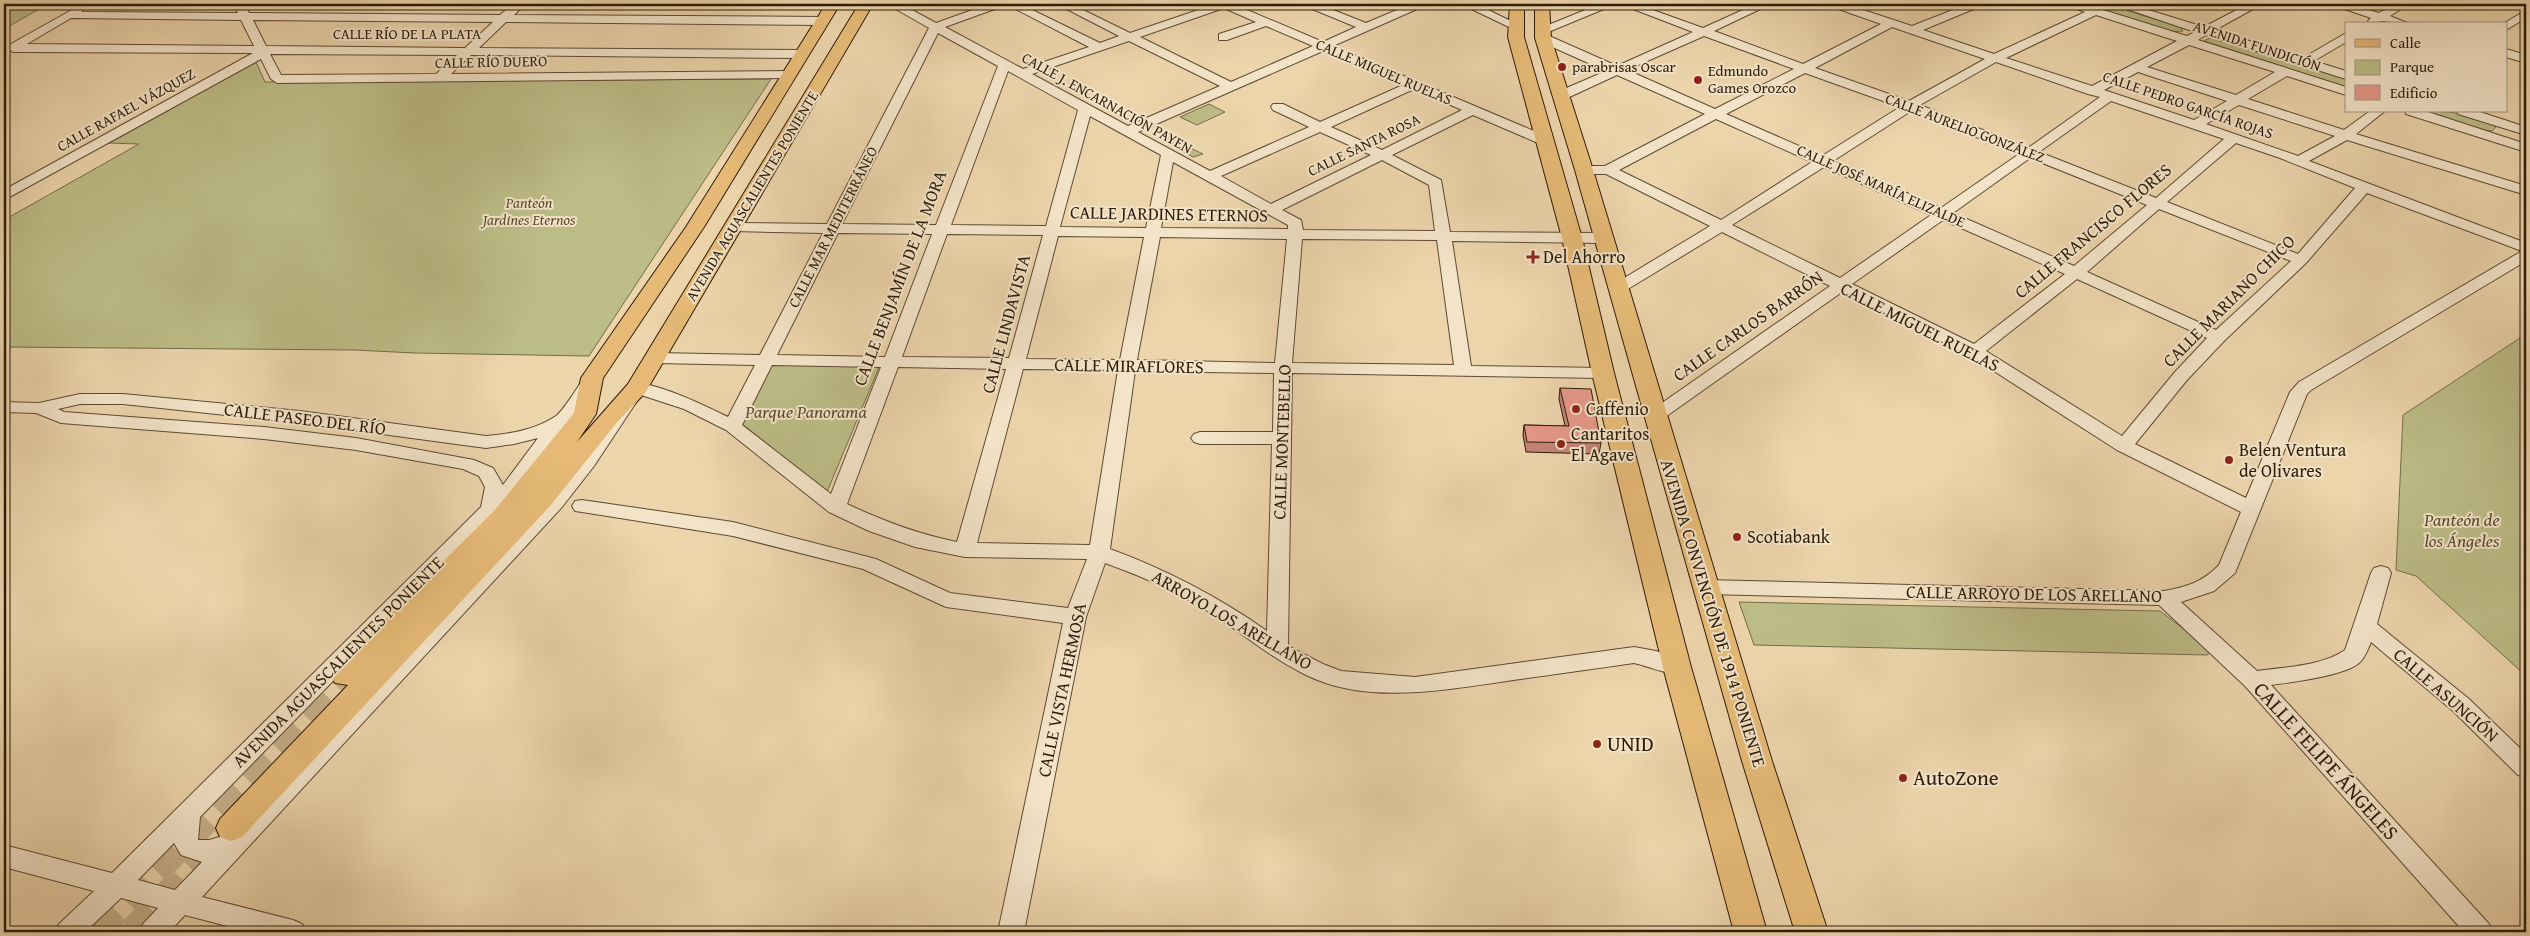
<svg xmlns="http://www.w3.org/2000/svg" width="2530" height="936" viewBox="0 0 2530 936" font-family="'Gentium Book Plus',serif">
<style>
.green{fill:#bcbc86;stroke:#746c48}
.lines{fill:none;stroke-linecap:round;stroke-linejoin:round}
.major-tunnel{stroke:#c6af8b;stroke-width:29;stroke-dasharray:29 14;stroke-linecap:butt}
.minor-casing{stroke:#5d4a32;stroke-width:2}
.major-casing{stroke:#2d1c09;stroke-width:2}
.minor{fill:#f3e3c8;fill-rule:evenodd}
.major{fill:#e6ba76;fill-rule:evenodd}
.wall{fill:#c58377;stroke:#2d1c09}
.building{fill:#e5988a;stroke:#2d1c09}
.poi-dot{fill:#8f2418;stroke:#f3e3c8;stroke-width:2}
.labels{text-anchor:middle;stroke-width:4;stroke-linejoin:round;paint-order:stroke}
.far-street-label{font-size:15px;fill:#2d1c09;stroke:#f3e3c8}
.far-poi-label{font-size:15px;fill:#2d1c09;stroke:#f3e3c8;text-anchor:start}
.far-park-label{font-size:15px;font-style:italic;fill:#584c2e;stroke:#f3e3c8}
.street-label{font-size:18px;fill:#2d1c09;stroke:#f3e3c8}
.poi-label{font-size:18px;fill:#2d1c09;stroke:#f3e3c8;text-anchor:start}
.park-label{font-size:18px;font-style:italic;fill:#584c2e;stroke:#f3e3c8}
.near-poi-label{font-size:21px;fill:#2d1c09;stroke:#f3e3c8;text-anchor:start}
.near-street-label{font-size:21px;fill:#2d1c09;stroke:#f3e3c8}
</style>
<rect width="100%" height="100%" fill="#ecd4ab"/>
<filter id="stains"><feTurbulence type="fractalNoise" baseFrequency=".004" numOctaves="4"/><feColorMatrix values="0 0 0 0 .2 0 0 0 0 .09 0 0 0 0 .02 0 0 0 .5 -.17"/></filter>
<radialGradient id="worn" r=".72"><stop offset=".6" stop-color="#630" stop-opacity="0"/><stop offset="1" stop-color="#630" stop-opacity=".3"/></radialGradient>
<path class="green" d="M4 4H48L4 29Z
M2082 4H2107L2180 27 2183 31 2169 32Z
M2210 38 2346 79V87L2204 41Z
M256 62 265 82 771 79 589 356 415 353 354 350 4 347V220L139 144 109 143Z
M1209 104 1225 112 1197 125 1180 117Z
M2423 111C2447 111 2475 113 2496 127L2492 131 2482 130Z
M1163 135 1203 154 1193 157 1156 137Z
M2526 334V676L2416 576 2396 570 2403 415Z
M772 362 880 365 827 492 741 423Z
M1739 602 2160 611 2213 651 2207 655 1754 645Z"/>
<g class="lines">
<path class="major-tunnel" d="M96 932 345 676
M133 932 222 837"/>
<defs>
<path id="minor" d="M236 4H244L249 13 500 15 513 4H525L514 15 823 17 829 21 823 25 506 22 479 48 801 50 807 54 801 58 471 55 451 74 793 71 795 74 789 78 277 83 271 79 261 59 4 200V190L253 53 13 52 7 48 9 45 77 7 81 8 82 12 238 13 234 6ZM71 18 241 20 254 46 27 44ZM253 20 493 22 465 48 266 46ZM270 54 457 55 436 74 281 75Z
M887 4H901L936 23 989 4H1005L1003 6 945 27 1023 69 1089 47 1006 4H1020L1100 43 1119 36 1057 4H1071L1130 33 1216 4H1233L1323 42 1356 27 1305 6 1303 4H1318L1366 23 1411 4H1426L1424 6 1333 46 1548 137 1550 140 1543 144 1538 143 1473 115 1392 155 1441 180 1450 232 1603 233 1611 238 1603 243 1452 241 1471 366 1603 368 1609 369 1612 373 1609 377 1603 378 1292 373 1288 646 1323 664 1341 671 1415 677 1634 647 1656 651 1685 661 1688 667 1685 673C1671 677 1649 666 1634 663 1592 669 1549 675 1507 681 1443 690 1367 705 1306 675 1273 659 1247 637 1217 617 1183 594 1144 577 1105 563L1086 617 1024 932H998L1063 623 946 607 863 569 733 536 582 512 575 511 572 506 575 501 582 500 733 522 876 559 950 593 1068 608 1087 559 965 557 915 547 869 531 829 512 726 430 684 409 641 395 594 466 562 507 202 897 293 920 302 924 306 932H250L185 915 169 932H139L143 924 158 908 121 898 85 932H55L59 924 94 891 4 867V845L112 873 481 507 485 487 479 476 463 469 356 450 264 439 61 423 36 413 4 412V402L39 403 80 394H123L300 411 486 436C510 434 535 430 556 416 565 409 578 386 586 375H598L601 379 518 492 200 817 198 840H209L227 835 548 497 580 458 631 384C651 379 708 407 728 417L755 365 656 363 650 362 647 358 650 354 656 353 760 355 823 233 734 231 727 227 734 223 827 224 929 28ZM1224 8 1256 22 1219 34V40H1227L1266 26 1313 46 1231 82 1140 37ZM938 33 998 66 936 225 842 224ZM1129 41 1220 86 1128 126 1032 74ZM1323 51 1403 85 1320 122 1283 104H1273L1271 107 1273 110 1309 127 1210 171 1138 132ZM1008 71 1078 110 1046 226 951 225ZM1414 89 1462 110 1382 150 1331 127ZM1090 116 1161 155 1146 228 1060 227ZM1320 132 1371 155 1271 204 1221 176ZM1382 160 1429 185 1435 231 1303 230 1301 220 1282 210ZM1173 162 1288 225V229L1161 228ZM838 233 932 234 885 357 777 355ZM947 234 1043 235 1009 358 902 357ZM1058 236 1144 237 1120 360 1026 359ZM1160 237 1287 239 1275 363 1137 360ZM1302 239 1437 240 1454 365 1292 363ZM772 365 881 367 831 494 742 425ZM898 367 1006 369 957 542C918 534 883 521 847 504ZM1023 369 1118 370 1090 545 977 543ZM1135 371 1274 373 1273 432H1200L1194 434 1191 438 1194 442 1200 444H1272L1267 631C1217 596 1167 570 1110 549ZM80 404H123L300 423 486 448 514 444 538 438 503 485 493 468 474 460 356 438 264 427 64 412 58 409ZM174 843 181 855 202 862 175 890 138 880Z
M1461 4H1476L1521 26 1519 28H1511Z
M1600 4H1616L1546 33H1538L1536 30Z
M1620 4H1636L1703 28 1756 4H1771L1714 31 1803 64 1881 24 1830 6 1828 4H1845L1912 26 1968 4H1983L1981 6 1923 30 1994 54 2085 12 2069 6 2067 4H2084L2187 36 2195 32 2112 4H2129L2204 27 2248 4H2262L2215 30 2303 58 2346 33V42L2314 61 2346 71V79L2206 35 2198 40 2346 87V95L2287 76 2248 99 2344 130 2370 111H2385L2356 134 2526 186V195L2347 140 2309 161 2526 243V261L2311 390 2307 394 2235 573 2214 591 2181 602 2257 671C2285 667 2322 666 2345 650L2371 573 2374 568 2381 566 2388 568 2391 573 2377 624 2469 699 2526 754V777L2518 775 2453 711 2371 642C2368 649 2365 658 2359 663 2344 676 2292 682 2271 685L2489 924 2493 932H2464L2245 686 2159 605 1705 594 1698 592 1695 587 1698 582 1705 580 2164 591C2186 587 2203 582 2219 565L2241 512 2117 450 1969 355 1842 292 1661 420H1649L1646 416 1649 412 1830 286 1722 232 1623 292H1611L1609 289 1611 286 1710 226 1606 174H1584L1577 170 1584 166H1605L1705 114 1617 75 1565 99H1555L1554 96 1555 93 1606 71 1539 41V35H1547L1617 66 1693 32ZM2096 15 2177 41 2092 86 2006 58ZM1892 27 1985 59 1909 101 1815 68ZM1704 36 1794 69 1715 109 1627 70ZM2189 45 2275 72 2236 95 2147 67ZM1996 62 2088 94 2100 97 2028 148 1920 105ZM2138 72 2227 101 2194 120 2104 90ZM1805 73 1900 107 1822 156 1726 114ZM2111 101 2224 139 2156 198 2039 152ZM2239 105 2335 136 2298 156 2206 124ZM1911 111 2019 154 1941 208 1833 161ZM1716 119 1812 162 1721 220 1619 170ZM2236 143 2280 158 2355 188 2298 254 2167 202ZM2030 158 2147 205 2074 266 1953 213ZM1824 167 1931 215 1840 278 1732 225ZM2367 193 2522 251 2299 382 2290 392 2246 498 2135 444 2187 380 2224 341 2306 263ZM2159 209 2291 261 2216 330 2087 272ZM1943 220 2065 274 1974 344 1852 284ZM2077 279 2207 338 2175 372 2122 436 1986 351Z
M2330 4H2347L2379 13 2395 4H2409L2390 16 2410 24 2382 21 2370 23 2368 21 2371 18Z
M2526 10V18L2506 30V24H2503Z
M2506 49 2526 55V63L2506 57Z
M2405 111H2425L2526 144V152L2406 114Z
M2457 111H2477L2526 127V135L2458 114Z"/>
<path id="major" d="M826 4H840L704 227 603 378 596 414 577 442 628 384 859 4H873L645 393 619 420 550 506 242 837 231 841 220 837 216 828 220 819 348 685 335 683 331 676 335 669 495 510 574 413 581 378 686 227Z
M1510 4H1524V37L1582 238 1614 373 1691 667 1767 932H1734L1663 667 1592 373 1562 238 1508 37Z
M1535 4H1549L1551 38 1593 170 1772 761 1828 932H1795L1742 761 1575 170 1535 38Z"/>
</defs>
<use href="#minor" class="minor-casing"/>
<use href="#major" class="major-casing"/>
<use href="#minor" class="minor"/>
<use href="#major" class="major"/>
</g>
<path class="wall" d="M1560 388 1601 443 1599 454 1526 452 1523 435 1524 425 1565 426 1559 399Z"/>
<path class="building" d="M1560 388 1591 389 1601 443 1527 442 1524 425 1569 426Z"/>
<g class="poi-dot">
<circle cx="1562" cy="67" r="5"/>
<circle cx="1698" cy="80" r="5"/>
<path d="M1530.5 249.5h5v5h5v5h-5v5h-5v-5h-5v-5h5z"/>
<circle cx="1576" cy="409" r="5"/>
<circle cx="1561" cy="444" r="5"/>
<circle cx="2229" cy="460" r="5"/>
<circle cx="1737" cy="537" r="5"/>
<circle cx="1597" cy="744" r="5"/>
<circle cx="1903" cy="778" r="5"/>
</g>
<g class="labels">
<g class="far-street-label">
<text x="407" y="39">CALLE RÍO DE LA PLATA</text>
<text transform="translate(2257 46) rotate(18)" y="5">AVENIDA FUNDICIÓN</text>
<text transform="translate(491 62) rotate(-1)" y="5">CALLE RÍO DUERO</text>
<text transform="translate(1384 72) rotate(23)" y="5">CALLE MIGUEL RUELAS</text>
<text transform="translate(1107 103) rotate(29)" y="5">CALLE J. ENCARNACIÓN PAYEN</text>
<text transform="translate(2188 105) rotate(19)" y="5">CALLE PEDRO GARCÍA ROJAS</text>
<text transform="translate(126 110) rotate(-29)" y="5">CALLE RAFAEL VÁZQUEZ</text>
<text transform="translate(1965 128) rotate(21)" y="5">CALLE AURELIO GONZÁLEZ</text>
<text transform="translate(1364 145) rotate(-26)" y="5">CALLE SANTA ROSA</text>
<text transform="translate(1881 186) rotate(24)" y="5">CALLE JOSÉ MARÍA ELIZALDE</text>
<text transform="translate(752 196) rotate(-59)" y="5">AVENIDA AGUASCALIENTES PONIENTE</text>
<text transform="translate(833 227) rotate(-63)" y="5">CALLE MAR MEDITERRÁNEO</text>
</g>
<g class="far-poi-label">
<text x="1572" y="72">parabrisas Oscar</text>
<text x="1708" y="76">Edmundo<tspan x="1708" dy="17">Games Orozco</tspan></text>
</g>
<g class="far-park-label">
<text x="529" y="208">Panteón<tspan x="529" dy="17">Jardines Eternos</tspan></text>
</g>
<g class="street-label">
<text transform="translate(1169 214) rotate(1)" y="6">CALLE JARDINES ETERNOS</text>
<text transform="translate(2093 231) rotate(-40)" y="6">CALLE FRANCISCO FLORES</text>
<text transform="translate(900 278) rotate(-69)" y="6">CALLE BENJAMÍN DE LA MORA</text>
<text transform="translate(2229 301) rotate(-45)" y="6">CALLE MARIANO CHICO</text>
<text transform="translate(1006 324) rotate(-75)" y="6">CALLE LINDAVISTA</text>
<text transform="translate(1748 326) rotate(-35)" y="6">CALLE CARLOS BARRÓN</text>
<text transform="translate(1920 327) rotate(27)" y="6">CALLE MIGUEL RUELAS</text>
<text transform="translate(1129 366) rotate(1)" y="6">CALLE MIRAFLORES</text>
<text transform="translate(305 419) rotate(7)" y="6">CALLE PASEO DEL RÍO</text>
<text transform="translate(1282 442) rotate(-88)" y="6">CALLE MONTEBELLO</text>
<text transform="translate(2034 594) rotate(1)" y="6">CALLE ARROYO DE LOS ARELLANO</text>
<text transform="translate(1713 613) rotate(73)" y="6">AVENIDA CONVENCIÓN DE 1914 PONIENTE</text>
<text transform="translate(1232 620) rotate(30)" y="6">ARROYO LOS ARELLANO</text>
<text transform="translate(338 662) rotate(-45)" y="6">AVENIDA AGUASCALIENTES PONIENTE</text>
<text transform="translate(1062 690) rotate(-78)" y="6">CALLE VISTA HERMOSA</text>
<text transform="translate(2446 695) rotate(41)" y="6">CALLE ASUNCIÓN</text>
</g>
<g class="poi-label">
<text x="1543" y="263">Del Ahorro</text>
<text x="1586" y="415">Caffenio</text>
<text x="1571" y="440">Cantaritos<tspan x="1571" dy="21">El Agave</tspan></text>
<text x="2239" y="456">Belen Ventura<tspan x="2239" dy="21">de Olivares</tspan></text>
<text x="1747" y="543">Scotiabank</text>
</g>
<g class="park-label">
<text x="806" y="418">Parque Panorama</text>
<text x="2462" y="526">Panteón de<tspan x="2462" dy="21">los Ángeles</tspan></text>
</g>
<g class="near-poi-label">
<text x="1607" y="751">UNID</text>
<text x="1913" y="785">AutoZone</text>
</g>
<g class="near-street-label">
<text transform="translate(2326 761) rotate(48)" y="7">CALLE FELIPE ÁNGELES</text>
</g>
</g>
<rect width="2530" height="936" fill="none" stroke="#ecd4ab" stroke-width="20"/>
<rect x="5" y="5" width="2520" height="926" fill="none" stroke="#2d1c09" stroke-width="2.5"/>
<rect x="10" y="10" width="2510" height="916" fill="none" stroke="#2d1c09"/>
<rect x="2345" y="22" width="162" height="90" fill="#f3e3c8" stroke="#a4937c"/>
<rect x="2355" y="39" width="25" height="8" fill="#e6ba76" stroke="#a4937c"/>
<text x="2390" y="48" font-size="15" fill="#2d1c09">Calle</text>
<rect x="2355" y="60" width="25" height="15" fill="#bcbc86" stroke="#a4937c"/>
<text x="2390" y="72" font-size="15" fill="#2d1c09">Parque</text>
<rect x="2355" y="85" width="25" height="15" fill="#e5988a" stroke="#a4937c"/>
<text x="2390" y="98" font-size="15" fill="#2d1c09">Edificio</text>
<rect width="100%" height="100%" filter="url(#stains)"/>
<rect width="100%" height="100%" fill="url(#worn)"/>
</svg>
